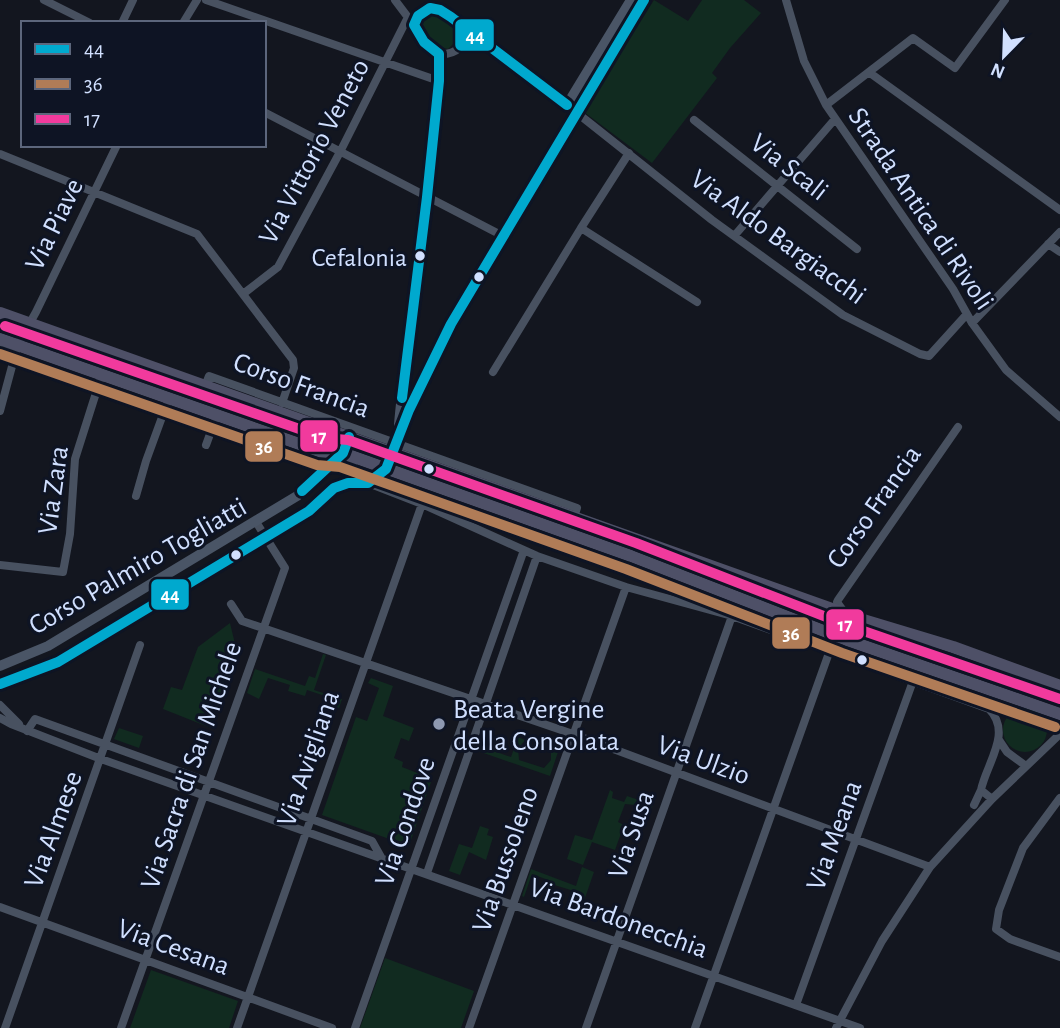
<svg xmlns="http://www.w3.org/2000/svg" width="1060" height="1028" viewBox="0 0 1060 1028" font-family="'Alegreya Sans',sans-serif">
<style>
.green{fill:#112b20}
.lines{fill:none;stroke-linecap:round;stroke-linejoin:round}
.street{stroke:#485160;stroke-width:8}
.secondary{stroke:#4a5566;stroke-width:10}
.primary{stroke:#4e5067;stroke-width:12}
.bus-1-casing{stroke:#0e1424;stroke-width:16}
.bus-2-casing{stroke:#0e1424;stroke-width:16}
.bus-3-casing{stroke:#0e1424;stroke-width:16}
.bus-1{stroke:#00a9ce;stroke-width:10}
.bus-2{stroke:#b07c57;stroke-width:10}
.bus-3{stroke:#f13a9d;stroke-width:10}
.bus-dot{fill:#d1e0ff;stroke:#0e1424;stroke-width:2.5}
.poi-dot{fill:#8e99b1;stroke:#0e1424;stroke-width:2.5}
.labels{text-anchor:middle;stroke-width:6;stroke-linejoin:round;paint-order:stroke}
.bus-label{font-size:26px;fill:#d1e0ff;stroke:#0e1424;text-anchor:end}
.street-label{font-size:28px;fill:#d1e0ff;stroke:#0e1424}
.poi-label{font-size:28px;fill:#d1e0ff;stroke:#0e1424;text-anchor:start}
.line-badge{stroke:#0e1424;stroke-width:2.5}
.badge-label{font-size:19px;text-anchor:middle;font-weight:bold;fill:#fff}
</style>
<rect width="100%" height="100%" fill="#13161f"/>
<path class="green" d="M654 0 688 21 702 0H744L761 13 730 48 712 73 717 78 652 163 584 112Z
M432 14 439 16 456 29 457 40 448 49 437 46 422 29 423 19Z
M230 623 236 648 222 687 225 689 211 728 163 709 171 687 182 690 198 647Z
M323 654 326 655 314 690 342 699 339 708 323 703 325 696 307 690 305 696 288 691 290 685 268 678 259 699 247 693 255 669 305 686 309 676 315 678Z
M371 678 393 686 383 716 414 728 409 741 401 738 394 758 403 762 402 767 425 776 431 782 409 846 322 815 356 717 367 721 379 688 368 683Z
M1003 730a22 22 0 1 1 44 0a22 22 0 1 1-44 0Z
M119 728 143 736 139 748 114 739Z
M515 736 525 740 518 749 519 760 544 768 551 760V750L558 752 550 776 475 750 476 745 511 757 517 740Z
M610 790 613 792 612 798 624 802 627 796 653 805 651 809 646 806 625 804 618 822 624 825 615 850 592 842 583 865 567 859 575 835 592 840Z
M480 826 489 829 487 835 493 837 486 860 469 852 460 875 449 871 459 844 472 848Z
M582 867 594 872 578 918 584 894 551 884V881L532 874 524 897 522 896 531 869 576 886Z
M385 958 474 991 461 1028H360Z
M151 970 238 1001 229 1028H130Z"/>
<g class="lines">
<path class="street" d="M44 0 90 23
M206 0 439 81
M395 0 410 20
M786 0 804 61 826 105 953 289 972 323 1006 370 1060 417
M122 23 133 0
M183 23 197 0
M439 54C456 55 468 45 465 28
M870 73 1060 210
M567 105 712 220 843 315 920 354 929 356 967 314
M826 105 913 38 955 68 1005 0
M264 112 503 236
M694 120 857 249
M629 153 581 228 697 302
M0 154 197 234 293 360 294 368 282 403
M735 235 835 119
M1048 244 1060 252
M243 294 278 267 340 152 408 17
M972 323 1060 232
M0 347 15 353
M493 372 581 228
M205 386 209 376 577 508 574 517
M0 411 18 344 36 312 117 145
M206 445 217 415
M343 454 368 483 422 504 537 556 626 587 732 616 989 709C1013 733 986 764 981 790L992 799
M136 496 146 461 169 398
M0 565 63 572 70 534 75 459 102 374
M231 604 242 621 573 734 930 867
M0 705 19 724
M0 718 11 724 101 759 860 1028
M27 731 35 719 372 841 381 857
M999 740 1007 752 1026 766
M1060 798 1023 848 999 910 996 929 1010 939 1060 957
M974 805 981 790
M427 873 537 556
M0 907 332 1028
M796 1005 913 681
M5 1028 140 645
M121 1028 285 568 256 522
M237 1028 422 504
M355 1028 524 550
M469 1028 626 587
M586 1028 732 616
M695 1028 830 650 845 613 837 602 838 600 958 427
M836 1028 882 941 930 867 992 799 1060 734"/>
<path class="secondary" d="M399 424C410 301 438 178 439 54 428 48 419 37 414 25L418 16 430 8 440 10 567 105 631 0
M0 666 48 646 297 496 343 453 349 437
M0 684 58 662 309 511C330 492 336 478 368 483L386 469 409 410 451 324 644 0"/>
<path class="primary" d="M0 313 860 619 953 647 1060 686
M0 339 322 452 343 453 631 556 847 640 1060 714"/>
<defs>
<path id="bus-1" d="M439 54 424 42 414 25 418 16 430 8 440 10 451 17 567 105
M402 398 427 197 439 81V54
M302 491 343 453 349 437
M0 684 58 662 309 511 334 488 348 483H368L386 469 409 410 451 324 644 0"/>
<path id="bus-2" d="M0 354 317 465 340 467 626 569 842 653 1055 727"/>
<path id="bus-3" d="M5 326 325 438 348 440 636 543 852 627 1060 699"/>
</defs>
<use href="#bus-1" class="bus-1-casing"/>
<use href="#bus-2" class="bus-2-casing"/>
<use href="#bus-3" class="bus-3-casing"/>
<use href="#bus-1" class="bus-1"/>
<use href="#bus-2" class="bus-2"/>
<use href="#bus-3" class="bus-3"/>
</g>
<g class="bus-dot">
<circle cx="420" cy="256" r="6"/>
<circle cx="479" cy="277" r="6"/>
<circle cx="429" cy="469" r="6"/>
<circle cx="236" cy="555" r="6"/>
<circle cx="862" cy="660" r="6"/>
</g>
<circle class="poi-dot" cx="439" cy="724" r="7"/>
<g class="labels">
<g class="bus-label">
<text x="407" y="266">Cefalonia</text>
</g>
<g class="street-label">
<text transform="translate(313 151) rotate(-62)" y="10">Via Vittorio Veneto</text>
<text transform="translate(790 166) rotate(38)" y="10">Via Scali</text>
<text transform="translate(922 208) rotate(56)" y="10">Strada Antica di Rivoli</text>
<text transform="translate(53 224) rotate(-64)" y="10">Via Piave</text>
<text transform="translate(779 236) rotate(36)" y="10">Via Aldo Bargiacchi</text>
<text transform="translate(302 384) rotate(20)" y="10">Corso Francia</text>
<text transform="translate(52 490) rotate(-82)" y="10">Via Zara</text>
<text transform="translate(873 506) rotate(-55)" y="10">Corso Francia</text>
<text transform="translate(137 565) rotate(-30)" y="10">Corso Palmiro Togliatti</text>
<text transform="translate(307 758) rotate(-71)" y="10">Via Avigliana</text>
<text transform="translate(704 759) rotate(20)" y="10">Via Ulzio</text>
<text transform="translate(190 765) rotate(-71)" y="10">Via Sacra di San Michele</text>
<text transform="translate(404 821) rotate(-71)" y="10">Via Condove</text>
<text transform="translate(52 829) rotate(-70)" y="10">Via Almese</text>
<text transform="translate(630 834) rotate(-71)" y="10">Via Susa</text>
<text transform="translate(833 835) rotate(-70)" y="10">Via Meana</text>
<text transform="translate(504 859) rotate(-71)" y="10">Via Bussoleno</text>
<text transform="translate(619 917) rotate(20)" y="10">Via Bardonecchia</text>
<text transform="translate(174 946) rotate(20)" y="10">Via Cesana</text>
</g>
<g class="poi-label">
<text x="453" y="718">Beata Vergine<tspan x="453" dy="32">della Consolata</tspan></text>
</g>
</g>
<g class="line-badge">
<rect x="454" y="18" width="41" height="34" rx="7" fill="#00a9ce"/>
<rect x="299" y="419" width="40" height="34" rx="7" fill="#f13a9d"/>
<rect x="244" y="430" width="40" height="33" rx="7" fill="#b07c57"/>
<rect x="150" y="578" width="40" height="33" rx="7" fill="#00a9ce"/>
<rect x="825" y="608" width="40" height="33" rx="7" fill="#f13a9d"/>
<rect x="771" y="616" width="40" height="34" rx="7" fill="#b07c57"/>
</g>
<g class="badge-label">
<text x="475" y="42">44</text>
<text x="319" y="443">17</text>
<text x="264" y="453">36</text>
<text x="170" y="601">44</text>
<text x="845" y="631">17</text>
<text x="791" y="640">36</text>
</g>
<rect x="21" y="21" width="245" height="126" fill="#0e1424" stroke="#5c667c" stroke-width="2"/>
<rect x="35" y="44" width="35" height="10" fill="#00a9ce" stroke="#5c667c" stroke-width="2"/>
<text x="84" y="56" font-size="21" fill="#d1e0ff">44</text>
<rect x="35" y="79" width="35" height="10" fill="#b07c57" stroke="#5c667c" stroke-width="2"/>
<text x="84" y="91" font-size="21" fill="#d1e0ff">36</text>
<rect x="35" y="114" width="35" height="10" fill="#f13a9d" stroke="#5c667c" stroke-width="2"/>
<text x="84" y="126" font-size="21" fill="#d1e0ff">17</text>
<g transform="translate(1004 56) rotate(203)" stroke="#0e1424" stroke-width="5" paint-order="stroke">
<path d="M0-5L12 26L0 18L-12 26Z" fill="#d1e0ff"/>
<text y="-10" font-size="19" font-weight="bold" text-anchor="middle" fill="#d1e0ff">N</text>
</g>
</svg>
